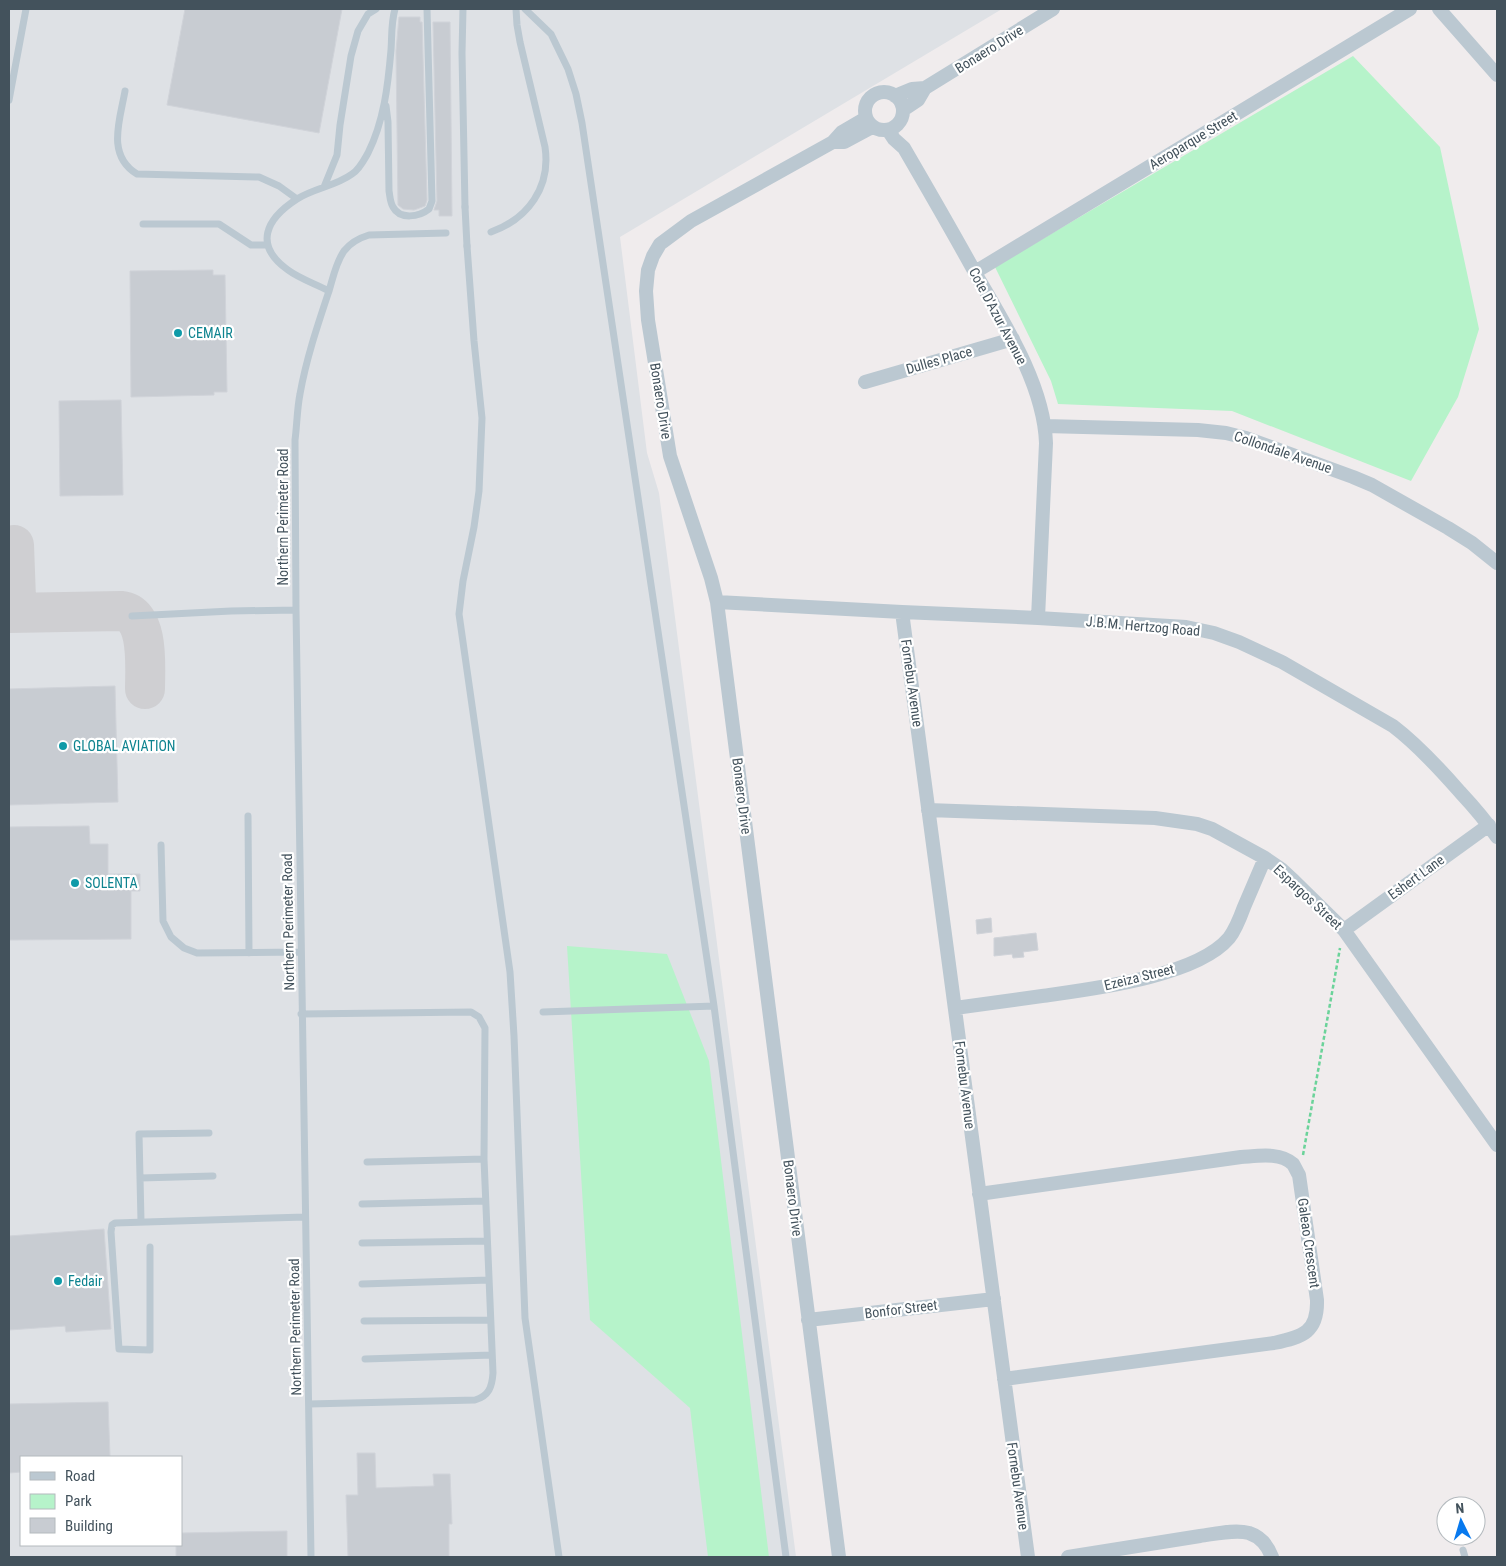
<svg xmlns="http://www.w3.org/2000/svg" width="1506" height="1566" viewBox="0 0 1506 1566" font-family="'Roboto Condensed',sans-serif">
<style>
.airport{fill:#dee1e5;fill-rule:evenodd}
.green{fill:#b6f3ca}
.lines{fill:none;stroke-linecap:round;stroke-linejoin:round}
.taxiway{stroke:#cfcfd2;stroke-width:40}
.building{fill:#c8ccd2;stroke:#d0d3d9}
.path{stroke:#6bd39a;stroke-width:2.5;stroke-dasharray:4 2.5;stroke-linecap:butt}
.lane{stroke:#bbc8d1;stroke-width:7}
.street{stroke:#bbc8d1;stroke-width:14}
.lane-bridge{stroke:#bbc8d1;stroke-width:7}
.culture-dot{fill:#0f9aa8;stroke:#fff;stroke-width:2}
.labels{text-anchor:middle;stroke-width:4.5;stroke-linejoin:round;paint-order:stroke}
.street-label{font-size:14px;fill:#43525c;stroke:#fff}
.culture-label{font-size:14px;fill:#0d838f;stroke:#fff;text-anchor:start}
</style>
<rect width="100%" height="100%" fill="#f0eced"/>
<path class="airport" d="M9 9H1002L620 237 647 453 659 493 796 1557H9ZM21 1457H181V1545H21Z"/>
<path class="green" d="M1353 56 1440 147 1479 329 1458 397 1411 481 1232 411 1058 404 1051 381 995 267Z
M567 946 667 954 709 1061 769 1557H708L690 1408 590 1320Z"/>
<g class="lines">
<path class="taxiway" d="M9 608 16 599 14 545
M9 613 121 611C150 614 145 668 145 689"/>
</g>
<path class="building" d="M185 9H342L319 133 167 105Z
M399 17H420V22H422L427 200 425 206 414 210 403 209 398 205 396 51Z
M433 22H450L452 216H439V210H434L437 201Z
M213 270V275H225L227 392H214V395L131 397 130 271Z
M121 400 123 495 60 496 59 401Z
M115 686 118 802 9 805V689Z
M89 826 90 844H108V874H140V891H131V939L9 940V827Z
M991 918 992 932 977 934 976 920Z
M1036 933 1038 950 1023 952 1024 957 1013 958 1012 954 994 956V938Z
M104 1229 111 1329 66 1332 65 1326 9 1330V1236Z
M108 1402 110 1457H21V1472L9 1473V1404Z
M357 1453H375L376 1488 434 1486 433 1474H450L452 1524H449V1557H348L346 1495H358Z
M287 1531V1557H176V1545H181V1533Z"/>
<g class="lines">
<path class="path" d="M1303 1155 1340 948"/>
<path class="lane" d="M463 9 462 53 465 207
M525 9 551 34 568 69 576 94 582 123 714 1006 786 1557
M125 91C120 120 106 155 137 174L259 177 279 186 297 199
M9 100 26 9
M386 106 388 122 389 191C390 196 390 202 393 207 400 220 419 217 429 209L432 201 427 9
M324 187 337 155 340 125 351 56 358 31 368 14 376 9
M143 224H219L251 245H268
M491 232C528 219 551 187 545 147L520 42 517 25 516 9
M467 246 474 341 482 418 479 491 474 527 463 581 459 614 510 972 514 1036 525 1318 559 1557
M329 291C316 284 300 279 288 270 253 245 266 219 297 199 314 188 336 186 352 174 359 170 364 160 368 153 384 121 388 85 391 50 392 36 391 23 395 9
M132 616 231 611 296 610
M248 816 249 953
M161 845 163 921 171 937 184 948 197 953 301 952
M543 1012 714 1006
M301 1014 471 1012 479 1017 485 1028 484 1159 493 1373C492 1387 489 1396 475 1400L309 1404
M367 1162 484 1159
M140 1178 139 1134 209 1133
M362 1204 485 1201
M141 1221 140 1178 213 1176
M362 1243 487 1241
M150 1247V1350L119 1349 111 1232 112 1225 115 1223 305 1217
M362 1284 489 1280
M364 1321 490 1320
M365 1359 492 1355
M1463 1550 1465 1557
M311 1557 296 610 295 440C297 425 297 409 300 394 306 360 317 327 328 294 333 279 335 264 344 251 351 242 359 238 369 235L446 233"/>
<path class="street" d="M1439 9 1497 75
M865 111a19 19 0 1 1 38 0a19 19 0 1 1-38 0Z
M895 96 912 89 925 88
M903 110 918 100 925 88 1053 9
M888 130 894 139 904 148C929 191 954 234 978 278 1006 326 1044 386 1046 443L1038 618
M833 142H844L872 127
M975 272 1410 9
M865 382 1013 339
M1045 426 1198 430 1226 433 1246 438 1353 477 1372 485 1448 528 1472 543 1497 563
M717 602 902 612 1038 618 1186 627 1214 633 1239 642 1282 662 1393 726C1418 745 1439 768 1460 792 1473 806 1486 821 1497 837
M902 612 1028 1557
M928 810 1155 818 1197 824 1212 829 1265 858 1281 869 1294 881 1344 930 1497 1145
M1344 930 1489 825
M955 1008C984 1004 1013 1000 1042 996 1091 989 1196 977 1229 938 1236 929 1240 918 1244 907 1251 891 1258 874 1265 858
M979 1194 1241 1157C1258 1156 1280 1152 1293 1164 1295 1167 1297 1172 1299 1175L1317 1300C1318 1332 1303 1337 1274 1343L1004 1379
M808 1320 994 1299
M839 1557 717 602 711 578 670 456 648 320 646 291 648 270 653 256 660 244 691 221 833 142 842 132 866 118
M1068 1557C1112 1550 1156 1543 1200 1536 1215 1534 1235 1529 1249 1533 1261 1537 1268 1546 1272 1557"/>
<path class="lane-bridge" d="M465 207 467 246"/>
</g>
<g class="culture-dot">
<circle cx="178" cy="333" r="5"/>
<circle cx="63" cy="746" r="5"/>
<circle cx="75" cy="883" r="5"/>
<circle cx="58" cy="1281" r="5"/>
</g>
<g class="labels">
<g class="street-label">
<text transform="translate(989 49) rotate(-32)" y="5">Bonaero Drive</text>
<text transform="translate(1193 140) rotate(-31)" y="5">Aeroparque Street</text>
<text transform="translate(998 316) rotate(62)" y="5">Cote D'Azur Avenue</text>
<text transform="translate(939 360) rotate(-16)" y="5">Dulles Place</text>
<text transform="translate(661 401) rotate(81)" y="5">Bonaero Drive</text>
<text transform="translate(1283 452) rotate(19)" y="5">Collondale Avenue</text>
<text transform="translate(283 517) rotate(-90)" y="5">Northern Perimeter Road</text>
<text transform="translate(1143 626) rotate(5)" y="5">J.B.M. Hertzog Road</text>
<text transform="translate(912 683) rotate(82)" y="5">Fornebu Avenue</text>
<text transform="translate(742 796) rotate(83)" y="5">Bonaero Drive</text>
<text transform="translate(1416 877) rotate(-36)" y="5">Eshert Lane</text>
<text transform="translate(1308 897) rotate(43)" y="5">Espargos Street</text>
<text transform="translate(288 922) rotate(-91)" y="5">Northern Perimeter Road</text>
<text transform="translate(1139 977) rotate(-14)" y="5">Ezeiza Street</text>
<text transform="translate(965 1085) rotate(83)" y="5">Fornebu Avenue</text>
<text transform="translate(793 1198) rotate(83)" y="5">Bonaero Drive</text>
<text transform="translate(1309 1243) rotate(82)" y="5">Galeao Crescent</text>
<text transform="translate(901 1309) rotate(-7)" y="5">Bonfor Street</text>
<text transform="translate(295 1327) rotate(-91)" y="5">Northern Perimeter Road</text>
<text transform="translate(1018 1486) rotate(82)" y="5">Fornebu Avenue</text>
</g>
<g class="culture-label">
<text x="188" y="338">CEMAIR</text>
<text x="73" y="751">GLOBAL AVIATION</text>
<text x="85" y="888">SOLENTA</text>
<text x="68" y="1286">Fedair</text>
</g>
</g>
<rect width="1506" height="1566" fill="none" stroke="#43525c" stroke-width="20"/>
<rect x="20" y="1456" width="162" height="90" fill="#ffffff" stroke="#b4babe"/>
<rect x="30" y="1472" width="25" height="8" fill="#bbc8d1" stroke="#b4babe"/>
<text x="65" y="1481" font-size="15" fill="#43525c">Road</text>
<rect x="30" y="1494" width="25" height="15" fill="#b6f3ca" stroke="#b4babe"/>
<text x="65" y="1506" font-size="15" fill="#43525c">Park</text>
<rect x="30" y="1518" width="25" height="15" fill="#c8ccd2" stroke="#b4babe"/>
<text x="65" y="1531" font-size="15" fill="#43525c">Building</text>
<g transform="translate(1461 1521) rotate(355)"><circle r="24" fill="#ffffff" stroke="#b4babe"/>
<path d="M0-4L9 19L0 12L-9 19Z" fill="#0879ee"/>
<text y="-8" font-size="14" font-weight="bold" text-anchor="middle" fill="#43525c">N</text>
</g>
</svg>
